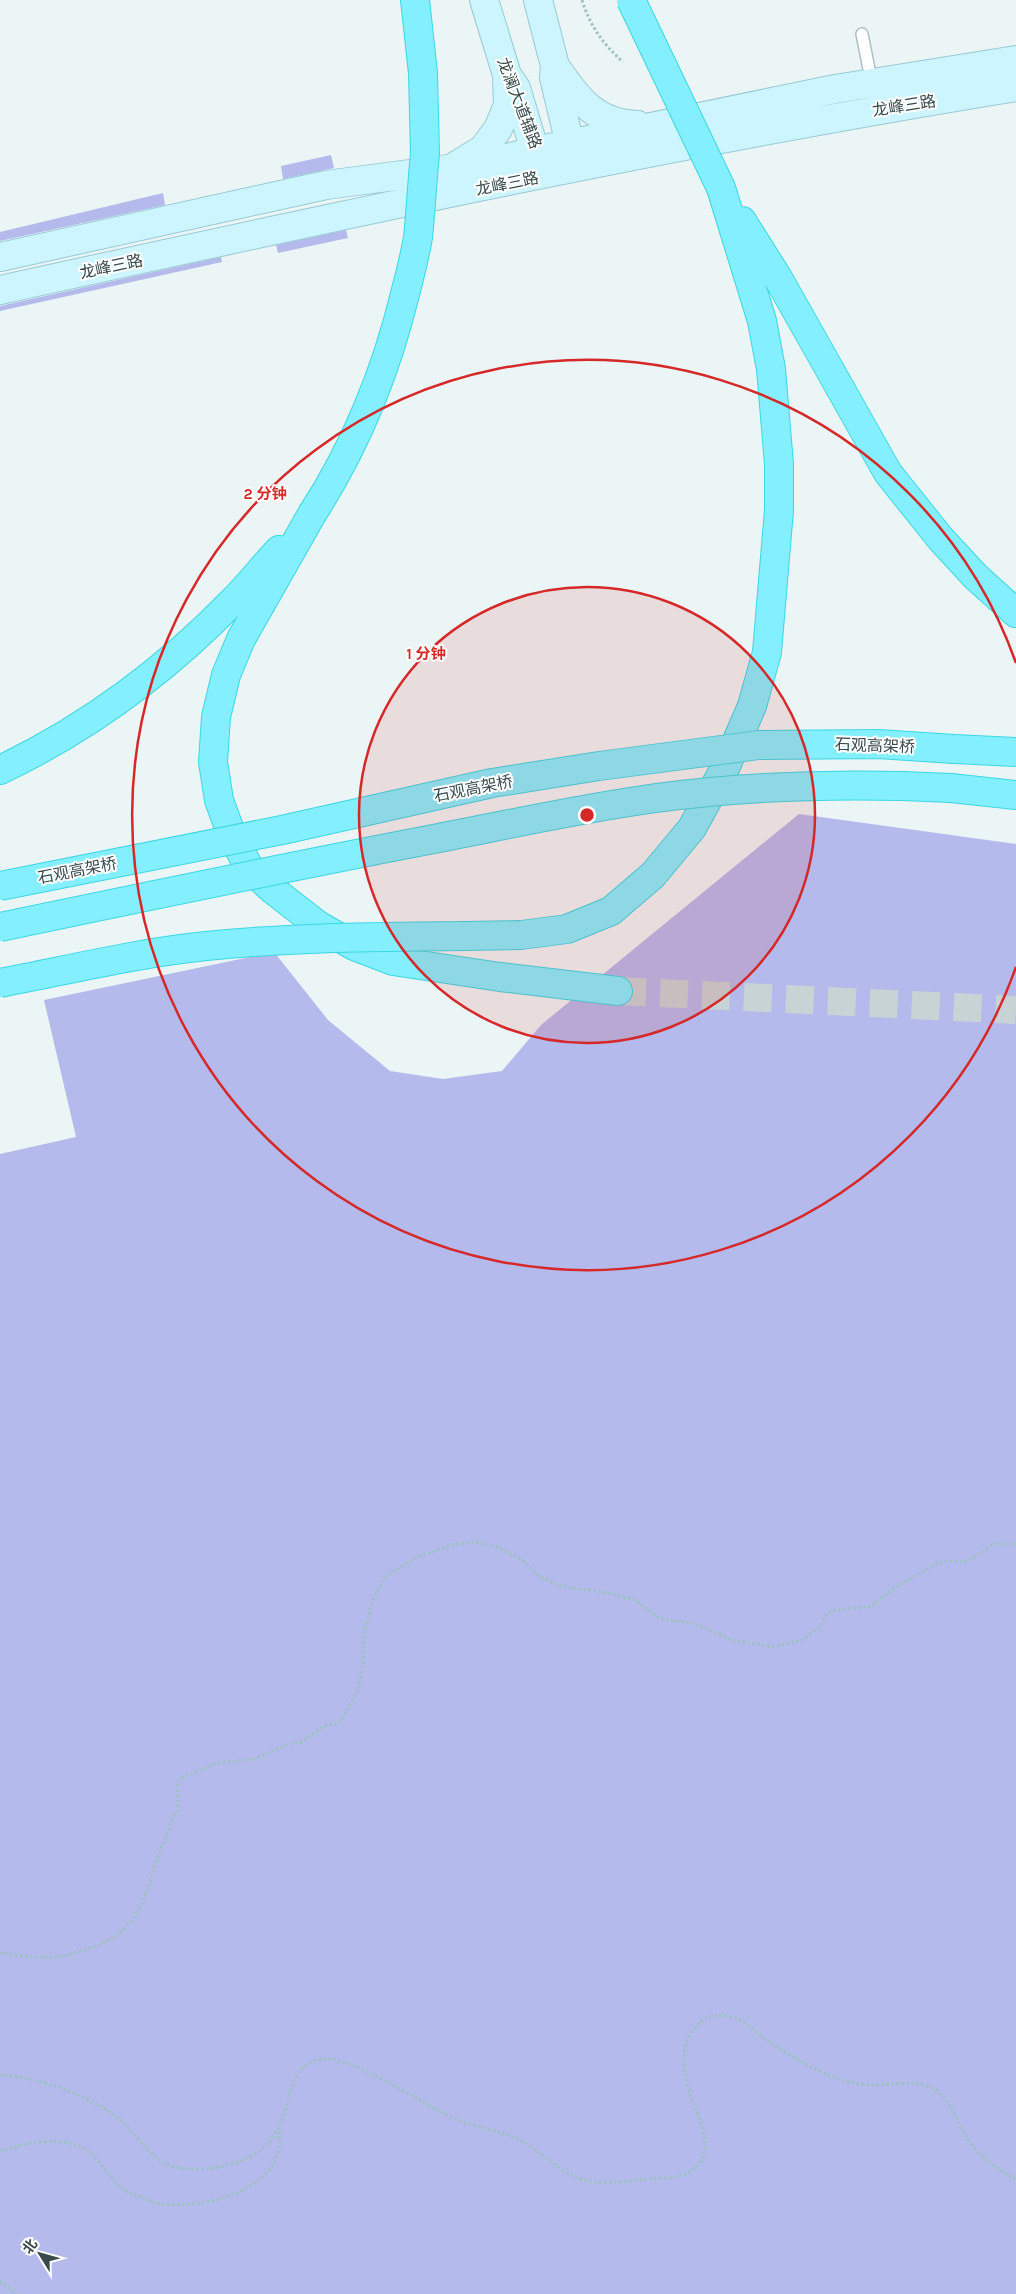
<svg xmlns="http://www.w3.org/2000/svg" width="1016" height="2294" viewBox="0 0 1016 2294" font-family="Karla,'Noto Sans SC',sans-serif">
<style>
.green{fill:#b4baeb}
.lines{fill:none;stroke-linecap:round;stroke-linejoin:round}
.trunk-tunnel{stroke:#c7d3d4;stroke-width:28;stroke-dasharray:28 14;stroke-linecap:butt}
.service-casing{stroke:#adc0c2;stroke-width:14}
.secondary-casing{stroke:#97cad4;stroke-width:30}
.trunk-casing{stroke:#39d7e3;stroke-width:30}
.path{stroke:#9ec1c4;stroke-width:3;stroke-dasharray:2.5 2.5;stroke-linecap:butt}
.service{stroke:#fff;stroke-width:11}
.secondary{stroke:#ccf5ff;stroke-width:28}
.trunk{stroke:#84f0ff;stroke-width:28}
.trunk-bridge-casing{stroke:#39d7e3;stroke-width:30;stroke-linecap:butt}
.trunk-bridge{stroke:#84f0ff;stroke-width:28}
.ring{fill:none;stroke:#d62828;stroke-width:2.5}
.labels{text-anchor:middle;stroke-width:4;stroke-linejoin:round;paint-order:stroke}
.street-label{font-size:16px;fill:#384a4b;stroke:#fff}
.centre{fill:#d62828;stroke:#fff;stroke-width:2.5}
.ring-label{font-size:15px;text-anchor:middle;font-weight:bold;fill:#d62828;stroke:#fff;stroke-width:4;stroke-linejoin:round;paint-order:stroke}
</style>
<rect width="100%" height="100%" fill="#ebf5f6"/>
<path class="green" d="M331 155 334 168 283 179 281 166Z
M163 193 165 205 0 241V232Z
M346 230 348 238 278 253 276 245Z
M221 257 222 262 0 311V306Z
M799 814 1016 844V2294H0V1154L76 1137 44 1000 274 952 328 1020 390 1071 443 1079 502 1071 541 1025Z"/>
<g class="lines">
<path class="trunk-tunnel" d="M618 991 1016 1010"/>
<defs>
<path id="service" d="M862 34 872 84"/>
<path id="secondary" d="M484 0 507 75 516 88 535 151 549 163
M538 0 555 66 554 78 570 144 564 161
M557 69C580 101 596 124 638 125
M457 165 483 149 498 129 508 105 507 77
M0 257 326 185 478 165 535 151 835 89 1016 60
M0 290C337 216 675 142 1016 87"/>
<path id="trunk" d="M415 0 423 73 425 154
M742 221 778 278 888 473 940 538 975 576 1016 613
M312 514 241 639 226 675 216 717 213 762 219 800 232 836 250 869 273 890 318 925 354 946 393 961 500 977 618 991
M954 749 1016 752
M0 770C88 728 165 671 233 601 249 585 263 567 279 550
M951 788 1016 795
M465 936 521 935 567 929 611 911 653 875 692 828 726 766 752 706 767 652 779 510V464L771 369 762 321 721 188"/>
</defs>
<use href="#service" class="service-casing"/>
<use href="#secondary" class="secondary-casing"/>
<use href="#trunk" class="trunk-casing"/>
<path class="path" d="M582 0C590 26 603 44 623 62
M0 1953C17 1955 36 1958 53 1957 63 1957 73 1953 83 1950 132 1937 143 1908 156 1863 162 1845 169 1828 177 1810 181 1798 172 1788 181 1778L217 1763 254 1759 289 1744 302 1742 324 1726 337 1724 342 1720 358 1690 364 1661 363 1636 373 1600 384 1580 391 1573 417 1557 454 1544 478 1542 499 1548 522 1560 539 1576 560 1586 608 1593 635 1600 661 1619 692 1623 733 1640 774 1647 802 1640 819 1628 828 1613 835 1610 870 1607 893 1589 938 1563 945 1561 966 1562 994 1544H1016
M0 2075C36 2076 91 2096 119 2119 143 2139 152 2168 188 2169 221 2170 260 2161 277 2131 291 2108 286 2066 320 2059 350 2054 420 2103 449 2116 471 2127 497 2129 519 2140 546 2153 563 2179 595 2182 612 2184 632 2180 649 2179 661 2178 678 2179 689 2172 718 2154 700 2122 692 2099 685 2080 680 2058 688 2039 691 2032 697 2023 705 2019 715 2014 728 2015 738 2019 748 2024 757 2033 765 2039 780 2049 796 2059 812 2067 830 2077 849 2084 870 2085 889 2086 911 2079 930 2087 952 2098 956 2122 969 2141 981 2158 997 2170 1016 2179
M0 2151C26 2143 52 2137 79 2146 101 2154 110 2186 132 2194 141 2197 152 2203 161 2204 207 2209 289 2189 279 2130
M0 2281 17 2294"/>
<use href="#service" class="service"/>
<use href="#secondary" class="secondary"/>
<use href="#trunk" class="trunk"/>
<defs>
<path id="trunk-bridge" d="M631 0 721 188
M312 514C356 446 386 372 405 294 410 275 415 256 418 237 421 210 422 182 425 154
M0 886 282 830 492 783 599 766 759 745 878 744 954 749
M0 927C139 898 278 869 418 842 497 827 576 809 656 798 754 785 852 783 951 788
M0 983C68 970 137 953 206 946 292 937 379 937 465 936"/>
</defs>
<use href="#trunk-bridge" class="trunk-bridge-casing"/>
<use href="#trunk-bridge" class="trunk-bridge"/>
</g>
<circle cx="587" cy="815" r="228" fill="#d62828" fill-opacity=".12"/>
<g class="ring">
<circle cx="587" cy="815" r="228"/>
<path d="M1016 967A455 455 0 1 1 1016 663"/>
</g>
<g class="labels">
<g class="street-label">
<text transform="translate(520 103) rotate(69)" y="6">龙澜大道辅路</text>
<text transform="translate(904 105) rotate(-9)" y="6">龙峰三路</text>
<text transform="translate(507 183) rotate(-11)" y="6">龙峰三路</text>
<text transform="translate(111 266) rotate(-12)" y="6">龙峰三路</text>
<text transform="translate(875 745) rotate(2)" y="6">石观高架桥</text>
<text transform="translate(473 788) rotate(-11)" y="6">石观高架桥</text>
<text transform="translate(77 870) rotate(-11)" y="6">石观高架桥</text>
</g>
</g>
<circle cx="587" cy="815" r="8" class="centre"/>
<g class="ring-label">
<text x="265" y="499">2 分钟</text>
<text x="426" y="659">1 分钟</text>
</g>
<g transform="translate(40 2254) rotate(307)" stroke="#ffffff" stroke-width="4" paint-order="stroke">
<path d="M0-4L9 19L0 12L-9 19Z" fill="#384a4b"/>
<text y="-8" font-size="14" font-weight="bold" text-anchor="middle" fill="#384a4b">北</text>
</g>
</svg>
